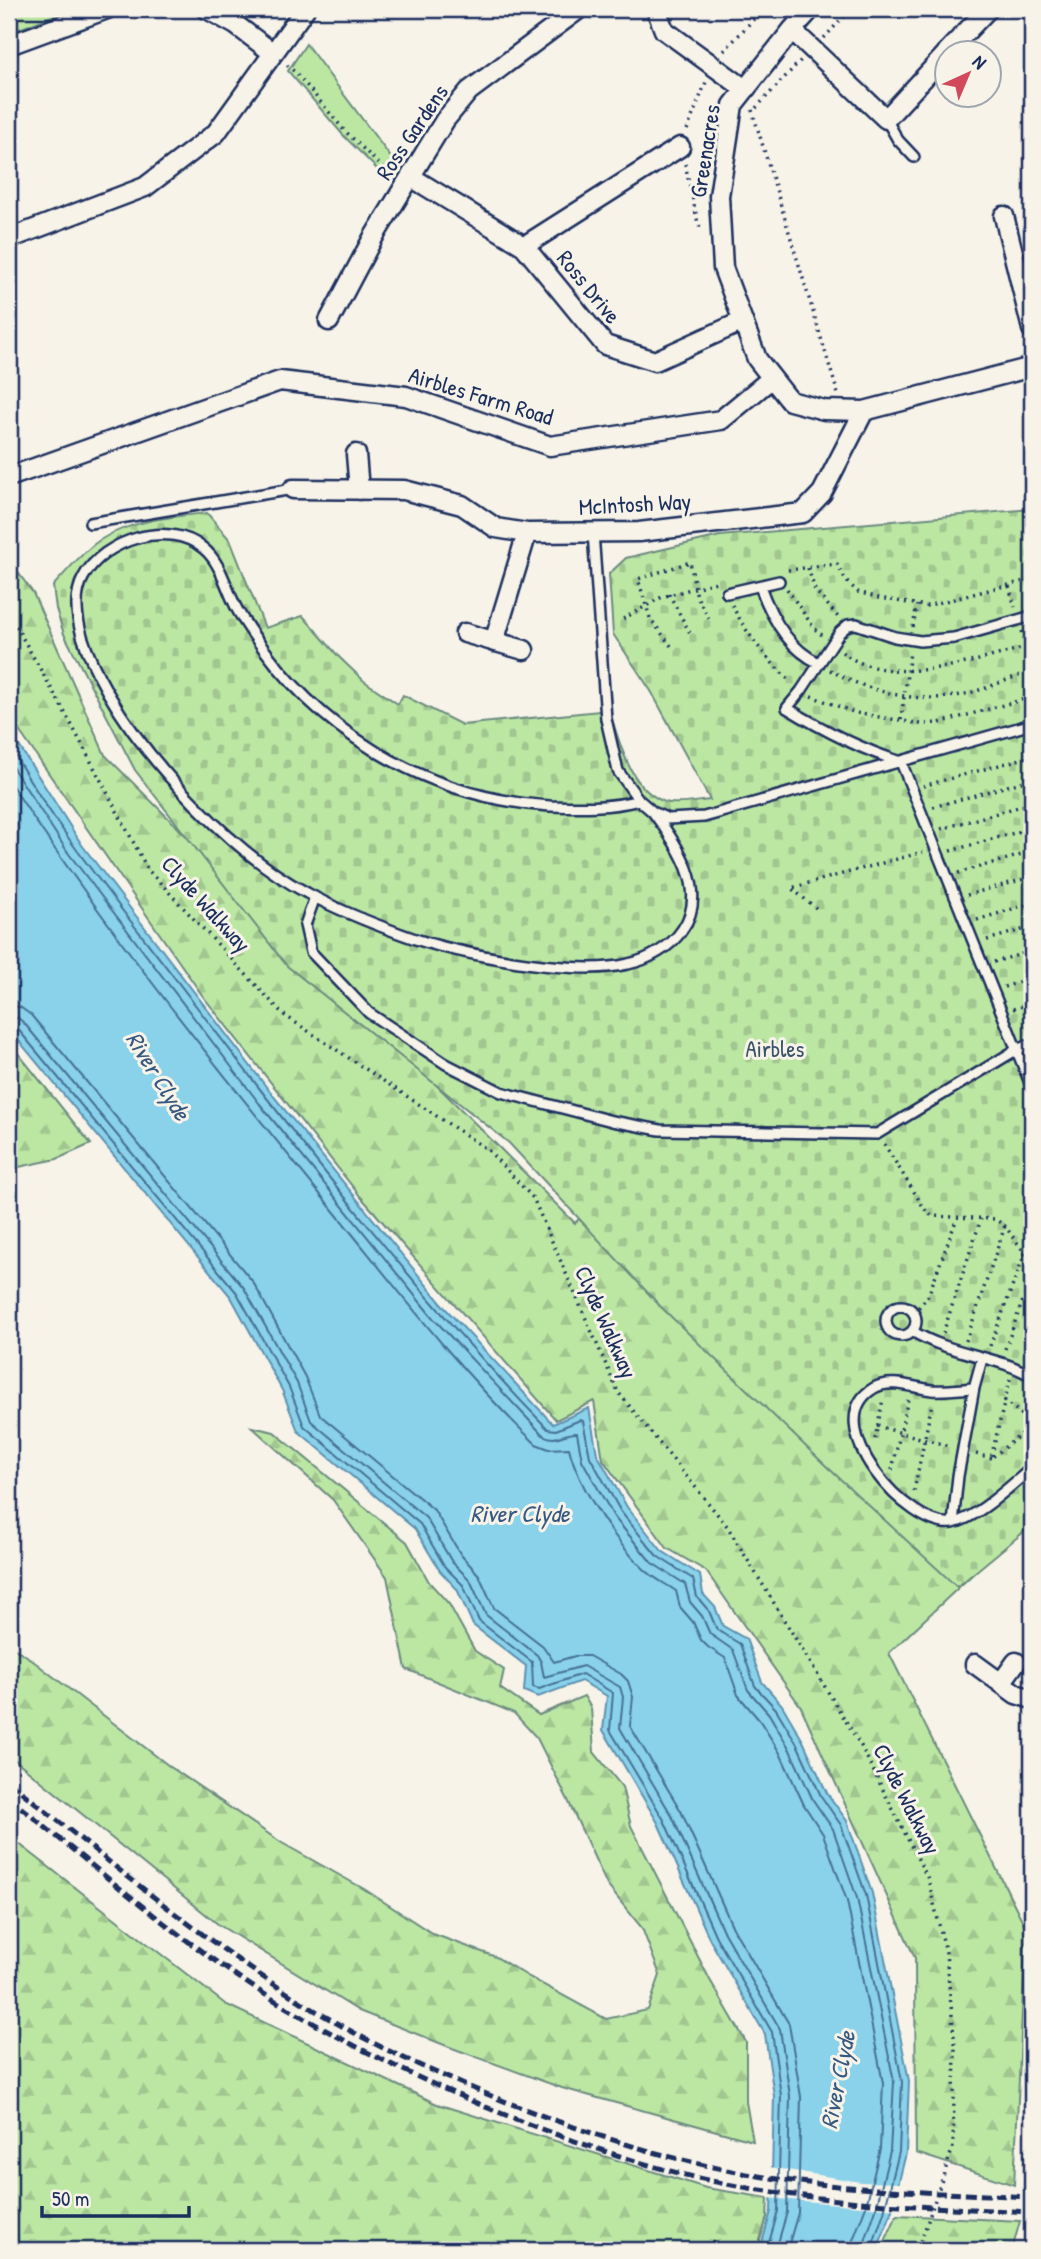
<svg xmlns="http://www.w3.org/2000/svg" width="1041" height="2259" viewBox="0 0 1041 2259" font-family="'Patrick Hand',sans-serif">
<style>
.forest{fill:url(#forest-firs);stroke:#6c8b80;stroke-width:2}
.cemetery{fill:url(#cemetery-stones);stroke:#6c8b80;stroke-width:2}
.green{fill:#bce7a3;stroke:#6c8b80;stroke-width:2}
.water{fill:#89d2ea;stroke:#5d91b2;stroke-width:2}
.pier{fill:#f7f3e8}
.lines{fill:none;stroke-linecap:round;stroke-linejoin:round}
.shore{stroke:#477096;stroke-width:2}
.lane-casing{stroke:#1b2f5e;stroke-width:14}
.street-casing{stroke:#1b2f5e;stroke-width:23}
.path{stroke:#1b2f5e;stroke-width:3.5;stroke-dasharray:2 5;stroke-linecap:butt}
.lane{stroke:#f7f3e8;stroke-width:9}
.street{stroke:#f7f3e8;stroke-width:18}
.rail{stroke:#1b2f5e;stroke-width:5;stroke-dasharray:10 5;stroke-linecap:butt}
.labels{text-anchor:middle;stroke-width:6;stroke-linejoin:round;paint-order:stroke}
.street-label{font-size:23px;fill:#1b2f5e;stroke:#f7f3e8}
.park-label{font-size:23px;fill:#3b546c;stroke:#f7f3e8}
.water-label{font-size:24px;font-style:italic;fill:#365881;stroke:#f7f3e8}
</style>
<defs>
<pattern id="forest-firs" width="22" height="20" patternUnits="userSpaceOnUse" patternTransform="scale(1.75)"><rect width="22" height="20" fill="#bce7a3"/><path d="M5 1l3.5 6h-7zM16 11l3.5 6h-7z" fill="#a1c68f"/></pattern>
<pattern id="cemetery-stones" width="16" height="16" patternUnits="userSpaceOnUse" patternTransform="scale(1.75)"><rect width="16" height="16" fill="#bce7a3"/><path d="M2 7V4a2 2 0 0 1 4 0v3zM10 15v-3a2 2 0 0 1 4 0v3z" fill="#a1c68f"/></pattern>
</defs>
<rect width="100%" height="100%" fill="#f7f3e8"/>
<filter id="ink" filterUnits="userSpaceOnUse"><feTurbulence type="fractalNoise" baseFrequency=".0143" numOctaves="2"/><feDisplacementMap in="SourceGraphic" scale="14" xChannelSelector="R" yChannelSelector="G"/><feConvolveMatrix kernelMatrix="1 2 1 2 8 2 1 2 1" color-interpolation-filters="sRGB"/></filter>
<g filter="url(#ink)">
<path class="forest" d="M9 560 33 593 105 755 575 1223 579 1219 974 1573 889 1653 1026 1928 1014 2185 916 2153 915 1958 801 1707 706 1571 667 1548 603 1460 594 1401 556 1420 360 1196 202 995 9 716Z
M9 1042 91 1144 57 1159 9 1169Z
M252 1427 274 1432 407 1542 429 1582 449 1604 475 1651 504 1670 500 1688 539 1715 584 1696 591 1708 594 1752 622 1787 631 1826 710 1980 746 2042V2102L753 2141 562 2088 452 2048 359 2011 219 1925 9 1755V1646L24 1654 169 1766 282 1843 364 1889 433 1934 496 1957 529 1977 606 2019 648 2010 660 1975 642 1928 607 1885 567 1798 537 1738 514 1713 406 1669 387 1577 333 1500Z
M9 1836 225 2004 437 2104 706 2188 768 2198 767 2217 757 2250H9Z
M897 2215 1020 2221 1012 2250H881Z"/>
<path class="cemetery" d="M1032 509V1525L957 1587 824 1464 660 1306 509 1143 287 966 135 770 64 634 56 609 53 586C66 572 84 550 100 540 131 520 171 517 207 513L230 540 265 628 303 616 339 657 364 681 398 704 403 695 462 725 609 710C620 742 629 789 665 802 677 806 698 801 710 800L651 691 613 634 609 574 626 558 720 536Z"/>
<path class="green" d="M9 9H70L9 33Z
M306 44 395 163 388 180 344 136 288 71Z"/>
<path class="water" d="M9 730 82 845 271 1093 445 1308 553 1424 589 1408 597 1454 627 1507 662 1551 700 1575 703 1594 715 1607 723 1626 746 1639 762 1682 782 1705 803 1741 827 1793 847 1821 872 1893 909 2081 906 2153 891 2214 877 2250H760L771 2211 774 2096 765 2034 710 1940 658 1823 603 1730 607 1696 581 1681 538 1697 524 1691 526 1666 473 1625 457 1589 440 1571 415 1529 298 1431 282 1390 231 1297 9 1029Z"/>
<path class="pier" d="M769 2167 861 2182 902 2183 896 2209 768 2198Z"/>
<g class="lines">
<path class="shore" d="M9 745C59 835 128 916 190 998 303 1146 418 1296 548 1429L556 1430 580 1420 583 1421 590 1457 621 1512 657 1556 693 1579 697 1597 709 1611 717 1630 740 1644 755 1686 776 1709 797 1744 821 1796 841 1825 866 1895 902 2082 899 2152 884 2212 871 2250
M9 762 69 854 259 1103 433 1318 543 1435C556 1443 564 1432 577 1433L582 1460 614 1517 652 1563 685 1584 690 1602 702 1616 710 1634 733 1650 748 1690 769 1714 789 1748 813 1800 833 1829 857 1898 894 2082 890 2151 876 2209 862 2250
M9 781C105 928 216 1067 328 1204 395 1286 459 1371 536 1444L549 1449 569 1448C578 1486 615 1542 644 1569 653 1578 666 1584 676 1591L680 1607 693 1622 701 1640 708 1647 725 1658 738 1695 760 1721 780 1753 804 1805 823 1834 847 1901 883 2083 880 2149 866 2206 853 2240 851 2250
M9 1006 20 1007 31 1015 253 1282 305 1377 320 1415 434 1510 461 1555 479 1575 494 1608 543 1646 554 1662 575 1656H589L621 1674 628 1681 633 1697 630 1726 681 1811 733 1928 789 2024 801 2097 798 2213 787 2250
M9 1016 18 1018 24 1023 244 1288 297 1383 311 1421 426 1518 452 1562 470 1580 486 1615 537 1655 541 1662 544 1677 583 1666 620 1687 623 1697 620 1728 672 1816 724 1933 780 2029 790 2096 787 2212 776 2250
M9 1025 17 1028 237 1293 289 1387 304 1426 420 1524 445 1567 463 1585 479 1621 532 1662 533 1687 539 1689 582 1674 613 1693 610 1730 664 1820 716 1937 772 2032 781 2096 778 2211 767 2250"/>
<defs>
<path id="lane" d="M886 119 898 140 914 157
M90 523 293 489
M593 532 606 719 618 771 639 800 653 812 668 819 704 817 1032 724
M760 586C771 617 788 649 819 663
M727 593 779 581
M1032 616 954 638 920 641 895 637 856 624 848 625 840 632 801 691 787 708C823 730 860 749 901 762L1032 1088
M639 800C610 808 580 807 550 806 438 799 333 742 266 652 256 639 246 625 238 611 226 590 222 563 203 548 168 519 103 540 83 578 65 612 91 663 108 693 148 763 235 855 307 893 337 910 371 923 404 935 455 954 576 977 628 964 648 960 671 947 682 930 710 891 677 844 653 812
M315 897 305 925 311 952 369 1013 446 1064 501 1092 612 1121 660 1130 877 1134 1016 1050 1032 1044
M886 1321a15 15 0 1 1 30 0a15 15 0 1 1-30 0Z
M912 1331C951 1355 995 1355 1032 1376
M982 1359 974 1388C960 1389 946 1391 932 1390 914 1388 891 1378 874 1388 815 1423 909 1530 953 1523 978 1518 1012 1484 1032 1468
M953 1523 958 1476 974 1388"/>
<path id="street" d="M207 9 236 25 273 53
M656 9 664 30 745 89
M811 9 792 30 733 105 719 196 723 268 757 359 790 401 824 410 864 411 1032 367
M792 30 886 119 946 54
M9 45 107 9
M947 52 988 9
M411 177 524 246 605 345 655 361 743 321
M1004 216 1032 329
M9 234 19 235 145 187 216 133 305 9
M524 246 680 147
M329 321 373 238 445 120 469 91 579 9
M356 454 359 490
M9 477 280 381 406 396 550 446 721 420 772 378
M293 489 404 490 462 505 496 528 527 533 639 532 803 513 822 493 864 411
M465 633 524 650
M494 642 527 533
M975 1664 1016 1694 1032 1699
M1001 1683 1016 1662"/>
</defs>
<use href="#lane" class="lane-casing"/>
<use href="#street" class="street-casing"/>
<path class="path" d="M824 38 851 9
M724 51 763 9
M287 65 297 74 344 130 392 177
M756 108 801 60
M752 110 838 394
M687 130 706 82
M685 164 698 223 702 231
M808 568 815 590 838 617
M788 570 837 564 846 581 858 592 879 598 926 606 1032 579
M1009 586 1015 607
M787 589 814 628 823 636
M669 594 692 637
M732 605C747 635 767 659 791 682
M9 614 68 718 148 870 284 1015 488 1150 533 1198 618 1392 727 1526 861 1746 928 1879 946 1953 955 2047 953 2147 918 2250
M623 619 662 597 720 581
M913 627 917 605
M1022 631 1032 666
M671 646 650 618 638 579 690 562 697 597 711 622
M842 652C889 690 981 660 1032 645
M830 670C867 691 912 703 955 696 981 692 1007 679 1032 671
M811 696 856 713 921 724 939 723 1032 697
M901 720 910 652
M923 786 1032 756
M933 807 1032 779
M941 829 1032 803
M950 851 1032 828
M958 873 1032 852
M967 895 1032 877
M816 908 791 888 923 852
M977 920 1032 903
M987 940 1032 927
M994 962 1032 951
M1004 987 1032 978
M1013 1009 1032 1003
M884 1144 926 1211 932 1216 995 1219 1005 1226 1032 1263
M914 1313 928 1296 957 1218
M943 1333 981 1219
M966 1341 1005 1226
M990 1346 1025 1253
M1005 1349 1032 1276
M1027 1359 1032 1344
M1010 1379 991 1458 1032 1426
M1004 1400 1032 1423
M877 1426 949 1446
M875 1439 883 1399
M976 1454 991 1458
M892 1470 908 1399
M914 1491 932 1403"/>
<use href="#lane" class="lane"/>
<use href="#street" class="street"/>
<path class="rail" d="M9 1782C119 1868 226 1962 349 2030 387 2051 427 2069 467 2086 566 2127 670 2163 777 2179 862 2191 947 2193 1032 2197
M9 1798C92 1864 172 1935 261 1992 354 2050 450 2095 552 2133 611 2154 671 2174 732 2185 832 2204 932 2207 1032 2212"/>
</g>
</g>
<g class="labels">
<g class="street-label">
<text transform="translate(412 132) rotate(-56)" y="8">Ross Gardens</text>
<text transform="translate(705 151) rotate(-81)" y="8">Greenacres</text>
<text transform="translate(589 287) rotate(51)" y="8">Ross Drive</text>
<text transform="translate(481 396) rotate(17)" y="8">Airbles Farm Road</text>
<text transform="translate(635 504) rotate(-3)" y="8">McIntosh Way</text>
<text transform="translate(206 904) rotate(48)" y="8">Clyde Walkway</text>
<text transform="translate(606 1322) rotate(66)" y="8">Clyde Walkway</text>
<text transform="translate(907 1799) rotate(63)" y="8">Clyde Walkway</text>
</g>
<g class="park-label">
<text x="775" y="1057">Airbles</text>
</g>
<g class="water-label">
<text transform="translate(158 1076) rotate(58)" y="8">River Clyde</text>
<text x="520" y="1522">River Clyde</text>
<text transform="translate(838 2080) rotate(-79)" y="8">River Clyde</text>
</g>
</g>
<rect width="1041" height="2259" fill="none" stroke="#f7f3e8" stroke-width="35"/>
<rect x="18" y="18" width="1006" height="2224" fill="none" stroke="#1b2f5e" stroke-width="2.5" filter="url(#ink)"/>
<g transform="translate(968 74) rotate(44)"><circle r="33" fill="#f7f3e8" stroke="#9fa5b1" stroke-width="2"/>
<path d="M0-5L12 26L0 18L-12 26Z" fill="#d1495b"/>
<text y="-10" font-size="19" font-weight="bold" text-anchor="middle" fill="#1b2f5e">N</text>
</g>
<path d="M42 2206v10h147v-10" fill="none" stroke="#1b2f5e" stroke-width="3.5"/>
<text x="52" y="2206" font-size="21" fill="#1b2f5e" stroke="#f7f3e8" stroke-width="5" paint-order="stroke">50 m</text>
</svg>
